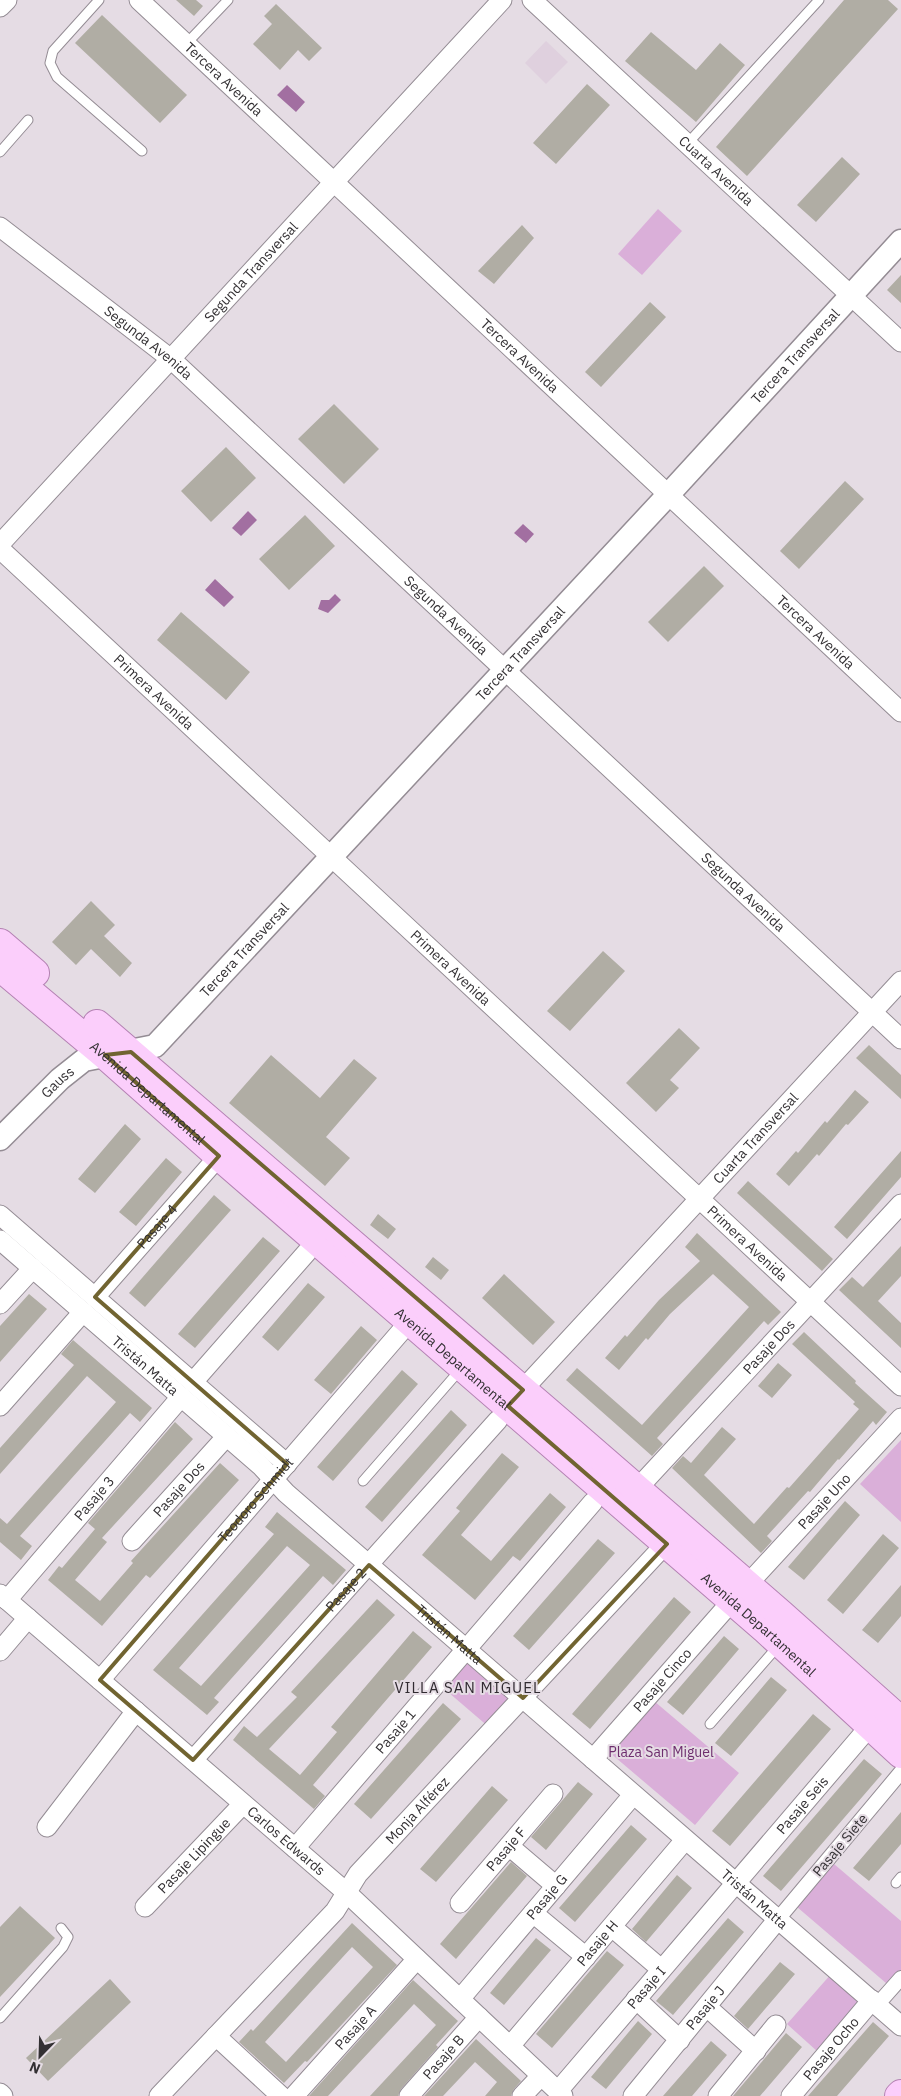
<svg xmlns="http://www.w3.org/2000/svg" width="901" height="2096" viewBox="0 0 901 2096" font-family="'IBM Plex Sans',sans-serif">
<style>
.built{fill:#dfd0de}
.green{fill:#daafd9}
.water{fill:#a26fa1}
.building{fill:#b0ada4;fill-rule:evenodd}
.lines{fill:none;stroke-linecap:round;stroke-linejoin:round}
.service-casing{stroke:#948c94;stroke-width:11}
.pedestrian-casing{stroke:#948c94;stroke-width:16}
.minor-casing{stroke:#948c94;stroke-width:21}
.tertiary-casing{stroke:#948c94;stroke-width:25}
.primary-casing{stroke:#b482b3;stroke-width:30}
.service{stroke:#fff;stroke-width:9}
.pedestrian{stroke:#fff;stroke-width:14}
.minor{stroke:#fff;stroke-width:19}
.tertiary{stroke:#fff;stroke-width:22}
.primary{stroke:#fbcefb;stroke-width:28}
.marked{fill:none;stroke:#716431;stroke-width:4;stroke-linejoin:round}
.labels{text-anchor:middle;stroke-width:4;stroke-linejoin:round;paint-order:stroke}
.street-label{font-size:14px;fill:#333033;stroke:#e5dce4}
.park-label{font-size:14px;fill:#6e2e6e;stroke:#e5dce4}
.neighbourhood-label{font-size:15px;letter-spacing:1px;fill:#312b31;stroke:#e5dce4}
</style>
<rect width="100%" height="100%" fill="#e5dce4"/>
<path class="built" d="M546 41 568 62 546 84 525 63Z"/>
<path class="green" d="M658 209 682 231 642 275 618 254Z
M901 1440V1522L860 1484Z
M465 1658 514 1699 490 1728 441 1686Z
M654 1701 739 1773 695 1825 609 1752Z
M834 1864 901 1921V1980L893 1989 797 1907Z
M832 1973 863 2001 818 2052 787 2024Z"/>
<path class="water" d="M287 85 305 102 296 112 277 95Z
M248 511 257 520 241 536 232 528Z
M523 524 534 534 526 543 514 533Z
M215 579 234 597 224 607 205 590Z
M335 594 341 600 328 613 318 609 321 600H329Z"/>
<path class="building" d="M176 0H196L203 6 194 16Z
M844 0H888L898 9 747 176 716 147Z
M276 4 322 48 309 61 298 50 280 70 253 44 272 24 264 16Z
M102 15 187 95 160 123 75 43Z
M651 32 696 70 720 43 745 65 696 122 625 61Z
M587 84 610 105 556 164 533 143Z
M842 157 860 174 816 222 797 205Z
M522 225 534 238 494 284 478 271Z
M901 275V303L887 290Z
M650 302 666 317 601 387 585 372Z
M334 404 379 449 344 484 298 439Z
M226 447 256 478 211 522 181 491Z
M845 481 864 499 799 569 780 551Z
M305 515 335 546 289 590 259 559Z
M704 566 724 586 668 642 648 622Z
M181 612 250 672 226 700 157 640Z
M91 901 115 925 104 936 132 963 120 977 91 949 76 965 52 942Z
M603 951 625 971 570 1031 547 1011Z
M679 1028 700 1048 670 1080 679 1088 656 1112 626 1083Z
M869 1045 901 1075V1099L856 1058Z
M271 1055 320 1098 354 1059 377 1078 326 1137 350 1158 325 1186 229 1103Z
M855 1090 869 1102 848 1125 846 1124 819 1156 817 1154 789 1186 776 1174 796 1151 798 1153 825 1121 827 1123Z
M125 1124 141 1139 95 1193 78 1179Z
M901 1151V1177L847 1239 834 1227Z
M166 1158 182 1172 136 1226 119 1212Z
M748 1181 833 1259 822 1271 737 1193Z
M214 1195 231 1210 145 1307 129 1293Z
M378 1214 396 1229 388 1239 370 1225Z
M697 1233 781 1312 768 1325 764 1321 657 1438 663 1444 652 1456 566 1380 577 1368 642 1425 749 1307 713 1274 670 1314 648 1340 646 1338 619 1370 605 1358 625 1335 627 1337 659 1300 700 1261 685 1247Z
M263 1237 280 1251 195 1348 178 1334Z
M901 1246V1276L878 1301 901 1323V1348L839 1290 852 1277 863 1287Z
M433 1257 449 1270 441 1280 425 1267Z
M504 1274 555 1322 533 1345 482 1298Z
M308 1283 325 1297 278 1351 262 1337Z
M29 1294 47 1309 0 1362V1326Z
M361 1326 377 1340 331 1394 314 1380Z
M804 1332 856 1381 855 1383 887 1412 876 1425 873 1421 839 1460 838 1459 810 1492 808 1491 767 1536 772 1541 761 1553 672 1468 683 1456 691 1463 722 1427 736 1439 704 1475 754 1524 787 1487 789 1488 859 1409 853 1404 855 1402 792 1344Z
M73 1340 152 1408 140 1422 130 1413 20 1536 32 1546 21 1560 0 1542V1518L7 1524 116 1402 87 1376 0 1474V1448L74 1365 61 1354Z
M778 1363 792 1375 772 1398 758 1386Z
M402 1370 418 1384 333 1481 317 1467Z
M451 1410 467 1425 382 1522 365 1507Z
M175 1422 193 1439 102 1538 107 1542 75 1580 81 1585 100 1601 133 1563 131 1561 220 1463 239 1480 150 1578 146 1575 102 1626 48 1580 59 1566 62 1568 95 1529 88 1523Z
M502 1453 519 1467 461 1535 491 1561 550 1493 566 1507 520 1561 513 1556 475 1600 422 1555 460 1511 456 1508Z
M845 1501 860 1515 804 1580 788 1567Z
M277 1512 346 1570 333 1585 323 1576 214 1698 219 1702 207 1715 153 1670 274 1534 265 1527ZM287 1546 310 1565 201 1686 179 1668Z
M883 1534 899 1548 843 1614 827 1600Z
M598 1539 615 1553 529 1650 513 1636Z
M901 1585V1616L878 1643 862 1630Z
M674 1597 691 1612 590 1729 572 1714Z
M377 1599 395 1615 269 1749 300 1775 337 1732 331 1727 413 1631 432 1647 313 1785 325 1796 314 1809 233 1740 244 1726 257 1737 297 1697 291 1692Z
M724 1636 739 1649 683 1715 667 1702Z
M771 1677 787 1690 731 1756 715 1743Z
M443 1703 461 1719 371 1819 354 1804Z
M813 1714 831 1729 730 1846 712 1831Z
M864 1759 882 1774 781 1891 763 1876Z
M578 1782 593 1794 546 1850 531 1837Z
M492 1786 508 1800 436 1882 420 1869Z
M901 1812V1844L869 1881 853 1868Z
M631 1825 647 1839 575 1922 559 1908Z
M511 1862 527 1876 456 1959 440 1944Z
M677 1875 692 1888 646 1942 632 1929Z
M20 1906 55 1938 0 1997V1927Z
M728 1918 744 1932 673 2015 656 2001Z
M352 1923 397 1965 307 2062 305 2061 284 2083 239 2042 251 2029 253 2031ZM352 1947 373 1967 286 2062 265 2042Z
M536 1938 551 1950 504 2005 490 1993Z
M607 1951 624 1965 552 2048 536 2034Z
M780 1962 795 1974 748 2029 734 2016Z
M110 1979 131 2002 48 2081 26 2058Z
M413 1980 458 2021 436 2045 438 2047 401 2089 398 2096H370L436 2025 414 2004 328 2096H309Z
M638 2021 652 2034 606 2089 591 2077Z
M873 2022 889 2036 837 2096H808Z
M786 2033 802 2047 760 2096H733Z
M476 2039 521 2081 514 2089 511 2096H485L497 2082 475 2062 443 2096H424Z
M711 2041 727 2055 692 2096H663Z"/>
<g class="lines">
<defs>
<path id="service" d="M99 0 53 51 50 63 57 77 142 151
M186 44 228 0
M687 144 819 0
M0 152 28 120
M363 1481 460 1370
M710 1724 779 1645
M896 1883 901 1877
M0 2018 63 1947 68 1937 61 1928"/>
<path id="pedestrian" d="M778 1919 901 1772
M877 2005 901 1978"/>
<g id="minor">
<path id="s1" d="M139 0 901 712"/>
<path id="s2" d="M532 0 901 342"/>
<path d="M0 7 7 0"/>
<path id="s3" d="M0 227 171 359 901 1039"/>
<path id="s4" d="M0 544 502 0"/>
<path id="s5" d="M0 549 901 1386"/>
<path d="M0 1215 287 1464"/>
<path id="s6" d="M0 1240 261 1466 286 1493 901 2026"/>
<path id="s7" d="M95 1297 219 1156"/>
<path d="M0 1304 33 1268"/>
<path d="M193 1382 307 1252"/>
<path id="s8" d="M515 1398 901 981"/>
<path d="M0 1406 83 1312"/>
<path id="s9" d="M637 1489 901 1204"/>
<path id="s10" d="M132 1541 226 1437"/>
<path id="s11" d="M747 1585 901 1418"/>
<path id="s12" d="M0 1594 347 1893 563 2096"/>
<path id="s13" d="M7 1600 181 1397"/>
<path d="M0 1651 28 1618"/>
<path id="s14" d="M100 1680 410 1321"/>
<path id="s15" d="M593 1759 732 1601"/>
<path id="s16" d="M193 1760 498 1420"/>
<path d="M47 1827 136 1711"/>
<path d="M509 1846 556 1886"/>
<path id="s17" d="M295 1848 593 1502"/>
<path id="s18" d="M460 1903 553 1794"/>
<path id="s19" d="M145 1907 243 1804"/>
<path d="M533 1913 586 1957"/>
<path d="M612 1927 661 1969"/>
<path id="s20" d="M460 1999 633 1795"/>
<path d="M636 1999 680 2040"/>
<path d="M707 2007 756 2051"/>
<path d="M216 2036 281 2096"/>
<path id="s21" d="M510 2046 685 1840"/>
<path id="s22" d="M558 2091 870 1726"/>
<path d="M0 2093 3 2096"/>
<path id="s23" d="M159 2096 335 1911 358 1874 673 1536"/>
<path id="s24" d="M294 2096 417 1959"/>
<path id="s25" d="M409 2096 479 2017"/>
<path d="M522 2096 541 2076"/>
<path id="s26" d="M633 2096 778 1919"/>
<path d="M718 2096 776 2025"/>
<path id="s27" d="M791 2096 872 2000"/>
</g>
<g id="tertiary">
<path id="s28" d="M0 1139 60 1079 84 1060 155 1046 668 495 901 241"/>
</g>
<g id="primary">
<path d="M0 943 35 973"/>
<path id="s29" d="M0 967 105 1055 219 1156 766 1630 901 1754"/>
<path d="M97 1024 561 1423 781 1614 901 1721"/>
<path d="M899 2096 901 2094"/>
</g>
</defs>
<use href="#service" class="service-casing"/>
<use href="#pedestrian" class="pedestrian-casing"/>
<use href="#minor" class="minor-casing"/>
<use href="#tertiary" class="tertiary-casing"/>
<use href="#primary" class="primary-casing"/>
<use href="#service" class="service"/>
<use href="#pedestrian" class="pedestrian"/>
<use href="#minor" class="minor"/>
<use href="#tertiary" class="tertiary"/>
<use href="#primary" class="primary"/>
</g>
<path class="marked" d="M131 1052 523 1390 508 1406 667 1544 523 1698 369 1565 193 1760 100 1680 287 1464 95 1297 219 1156 105 1055Z"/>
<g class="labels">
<g class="street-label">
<text dy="5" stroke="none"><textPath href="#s1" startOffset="116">Tercera Avenida</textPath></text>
<text dy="5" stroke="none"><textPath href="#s2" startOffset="251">Cuarta Avenida</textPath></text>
<text dy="5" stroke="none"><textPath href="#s4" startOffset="370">Segunda Transversal</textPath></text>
<text dy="5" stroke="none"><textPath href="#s3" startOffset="188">Segunda Avenida</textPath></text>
<text dy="5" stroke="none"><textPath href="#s28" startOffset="1129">Tercera Transversal</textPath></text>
<text dy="5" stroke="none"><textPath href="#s1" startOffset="521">Tercera Avenida</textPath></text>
<text dy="5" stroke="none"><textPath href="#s3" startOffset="592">Segunda Avenida</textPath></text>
<text dy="5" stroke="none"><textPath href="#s1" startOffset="926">Tercera Avenida</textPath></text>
<text dy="5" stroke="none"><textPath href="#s28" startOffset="724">Tercera Transversal</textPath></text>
<text dy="5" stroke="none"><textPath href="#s5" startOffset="210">Primera Avenida</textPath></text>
<text dy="5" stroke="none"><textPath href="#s3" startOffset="998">Segunda Avenida</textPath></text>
<text dy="5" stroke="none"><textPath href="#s28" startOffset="319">Tercera Transversal</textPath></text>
<text dy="5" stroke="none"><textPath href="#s5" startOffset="615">Primera Avenida</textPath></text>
<text dy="5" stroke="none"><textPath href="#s28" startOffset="81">Gauss</textPath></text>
<text dy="5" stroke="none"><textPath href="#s29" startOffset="194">Avenida Departamental</textPath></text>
<text dy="5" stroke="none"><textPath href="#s8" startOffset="354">Cuarta Transversal</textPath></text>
<text dy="5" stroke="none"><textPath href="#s7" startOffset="94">Pasaje 4</textPath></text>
<text dy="5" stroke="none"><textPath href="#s5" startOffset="1020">Primera Avenida</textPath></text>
<text dy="5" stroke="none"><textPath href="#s9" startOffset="194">Pasaje Dos</textPath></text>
<text dy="5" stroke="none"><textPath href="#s29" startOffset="599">Avenida Departamental</textPath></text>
<text dy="5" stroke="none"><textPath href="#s6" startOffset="192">Tristán Matta</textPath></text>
<text dy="5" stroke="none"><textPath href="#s10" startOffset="70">Pasaje Dos</textPath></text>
<text dy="5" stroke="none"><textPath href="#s13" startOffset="134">Pasaje 3</textPath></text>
<text dy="5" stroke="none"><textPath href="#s14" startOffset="238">Teodoro Schmidt</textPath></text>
<text dy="5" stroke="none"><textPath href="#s11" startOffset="114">Pasaje Uno</textPath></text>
<text dy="5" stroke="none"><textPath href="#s16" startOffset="229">Pasaje 2</textPath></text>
<text dy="5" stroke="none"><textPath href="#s29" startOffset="1004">Avenida Departamental</textPath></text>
<text dy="5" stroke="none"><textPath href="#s6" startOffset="598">Tristán Matta</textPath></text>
<text dy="5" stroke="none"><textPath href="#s15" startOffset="105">Pasaje Cinco</textPath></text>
<text dy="5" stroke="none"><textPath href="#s17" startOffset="154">Pasaje 1</textPath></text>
<text dy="5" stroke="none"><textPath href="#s22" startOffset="376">Pasaje Seis</textPath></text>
<text dy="5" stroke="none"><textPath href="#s23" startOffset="386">Monja Alférez</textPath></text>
<text dy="5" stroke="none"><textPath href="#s12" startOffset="378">Carlos Edwards</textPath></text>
<text transform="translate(840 1845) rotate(-50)" y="5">Pasaje Siete</text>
<text dy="5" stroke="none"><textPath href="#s18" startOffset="71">Pasaje F</textPath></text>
<text dy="5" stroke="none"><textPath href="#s19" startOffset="71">Pasaje Lipingue</textPath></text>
<text dy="5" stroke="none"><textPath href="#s20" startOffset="134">Pasaje G</textPath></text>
<text dy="5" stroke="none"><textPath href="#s6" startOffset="1002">Tristán Matta</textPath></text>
<text dy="5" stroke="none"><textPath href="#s21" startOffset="135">Pasaje H</textPath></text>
<text dy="5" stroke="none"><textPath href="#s22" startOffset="136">Pasaje I</textPath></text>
<text dy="5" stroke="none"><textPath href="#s26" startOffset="114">Pasaje J</textPath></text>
<text dy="5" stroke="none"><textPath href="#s24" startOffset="92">Pasaje A</textPath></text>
<text dy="5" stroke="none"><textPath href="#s27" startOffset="62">Pasaje Ocho</textPath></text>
<text dy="5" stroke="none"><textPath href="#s25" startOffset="52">Pasaje B</textPath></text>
</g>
<g class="park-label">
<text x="661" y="1757">Plaza San Miguel</text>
</g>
<g class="neighbourhood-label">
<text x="468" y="1693">VILLA SAN MIGUEL</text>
</g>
</g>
<g transform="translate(40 2056) rotate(203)" stroke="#e5dce4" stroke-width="4" paint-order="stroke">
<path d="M0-4L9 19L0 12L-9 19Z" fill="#333033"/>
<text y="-8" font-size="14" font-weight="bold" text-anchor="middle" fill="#333033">N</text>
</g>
</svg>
